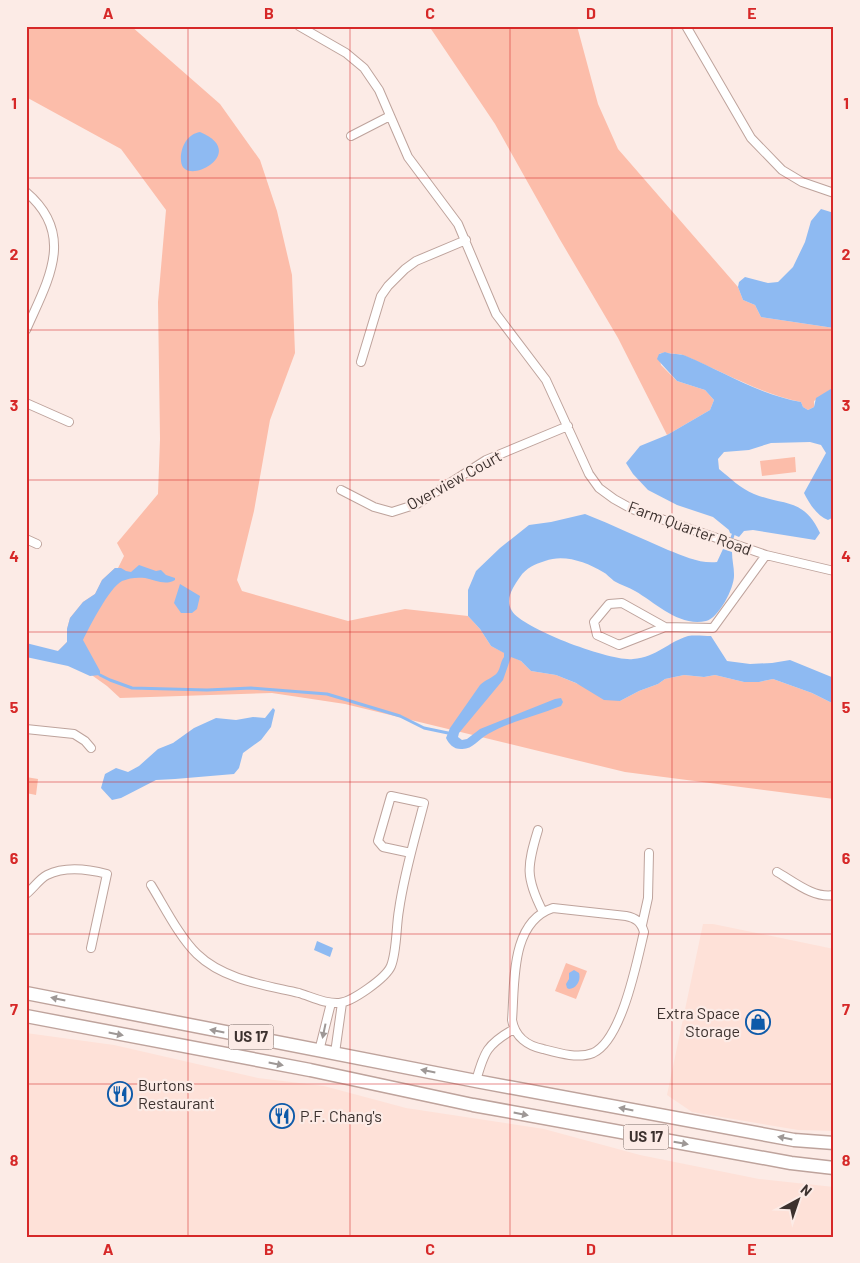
<svg xmlns="http://www.w3.org/2000/svg" width="860" height="1263" viewBox="0 0 860 1263" font-family="Barlow,sans-serif">
<style>
.built{fill:#fee1d8}
.green{fill:#fcbdaa}
.water{fill:#8ebaf2}
.lines{fill:none;stroke-linecap:round;stroke-linejoin:round}
.stream{stroke:#8ebaf2;stroke-width:3}
.minor-casing{stroke:#bea39c;stroke-width:10}
.trunk-casing{stroke:#bea39c;stroke-width:15}
.minor{stroke:#fff;stroke-width:8}
.trunk{stroke:#fff;stroke-width:12}
.oneway{fill:#9e9896}
.grid{fill:none;stroke:#d62828;stroke-width:1;stroke-opacity:0.55}
.labels{text-anchor:middle;stroke-width:4.5;stroke-linejoin:round;paint-order:stroke}
.shield{fill:#fcebe6;stroke:#766965;stroke-width:1}
.shield-label{font-size:15px;font-weight:bold;fill:#3c312e}
.street-label{font-size:16px;fill:#3c312e;stroke:#fcebe6}
.poi-label{font-size:16px;fill:#3c312e;stroke:#fcebe6;text-anchor:start}
.neatline{fill:none;stroke:#d62828;stroke-width:2}
.grid-label{font-size:16px;text-anchor:middle;font-weight:bold;fill:#d62828}
</style>
<rect width="100%" height="100%" fill="#fcebe6"/>
<path class="built" d="M703 924H713L834 949V1131L798 1130 692 1112 667 1095Z
M26 1033 114 1045 258 1078 324 1086 406 1108 544 1129 640 1155 759 1179 834 1187V1237H26Z"/>
<path class="green" d="M26 26H131L220 104 260 160 277 211 292 275 295 353 270 420 254 511 237 580 242 591 348 621 405 609 468 616 480 629 491 646 521 661 531 671 556 675 620 701 639 691 658 684 665 679 684 675 704 677 715 675 744 682H759L773 679 812 693 834 704V799L625 772 345 704 272 693 120 698 107 686 58 651 67 642V629L70 618 83 602 95 594 102 580 115 568H118L124 556 117 543 158 494 160 439 158 302 166 210 121 149 26 97Z
M429 26H577L598 104 618 149 738 287 743 300 755 305 761 317 834 328V387L814 401V407L808 410 803 407 801 402C758 393 720 370 680 354 672 355 667 351 659 354L661 365 677 381 705 390 714 400 710 410 667 435 618 338 559 238 495 124Z
M795 457 796 472 762 476 760 461Z
M26 777 38 779 36 795 26 793Z
M566 963 587 971 576 999 555 991Z"/>
<path class="water" d="M200 132C251 153 183 189 181 161 180 148 187 134 200 132Z
M821 209 834 213V328L761 317 755 305 743 300 738 287 739 282 745 277 768 283 778 282 793 267 805 242 811 221Z
M665 352C673 355 679 353 686 356 724 372 760 395 801 402L803 407 808 410 814 407 816 398 834 387V517L828 520C817 516 809 503 804 493L826 453 821 445 810 442 771 443 749 450 724 452 718 459 719 469C729 477 741 489 754 494 784 506 804 498 820 533L815 540 753 530 744 531 739 537 730 533 729 530 713 517 677 505 648 490 633 474 626 463 640 446 667 435 710 410 714 400 705 390 677 381 657 359 659 354Z
M585 514C613 525 640 538 668 550 684 556 700 564 717 562L723 549 732 552C732 560 734 567 734 574 735 587 719 618 706 621 679 627 656 603 635 591 628 587 621 585 614 581 610 578 607 574 603 572 586 562 564 554 545 561 535 564 526 568 520 577 514 586 504 599 512 611 523 629 612 662 633 659 657 657 668 642 688 636 695 635 704 636 711 636L727 661 750 664 772 663 790 660 834 678V704L812 693 773 679 759 682H744L715 675 704 677 684 675 665 679 658 684 639 691 620 701 604 700 576 683 556 675 531 671 521 661 511 657 503 680 459 733 458 737 462 740 467 739 480 729 555 699 561 698 563 702 561 706C538 715 509 722 488 734 479 739 472 750 461 749 453 749 449 744 446 738L450 728 480 685C485 680 494 677 497 673 501 668 500 662 504 657V653L491 646 480 629 468 616V590L476 571 500 548 529 525 551 522Z
M139 565 156 571 161 570 166 575 175 578V580C165 586 155 580 145 578 137 577 129 578 122 581 109 588 90 626 83 640L100 671V675L90 676 68 666 26 657V643L58 651 67 642V629L70 618 83 602 95 594 102 580 115 568H121L126 571 131 572Z
M180 584 200 596 197 609 192 613H181L174 603Z
M273 708 275 710 271 727 261 740 243 753 239 768 234 774 175 779 156 780 121 798 112 800 101 788 105 774 116 768 128 772 139 766 158 749 173 743 194 728 216 718 236 720 253 717 265 718Z
M317 941 333 948 330 957 314 950Z
M574 970 579 973C581 980 577 988 569 989L567 988 566 984 569 979V973Z"/>
<g class="lines">
<path class="stream" d="M728 550 733 535
M100 675 110 680 132 688 207 690 251 688 327 694 400 716 424 728 448 733"/>
<defs>
<path id="minor" d="M299 26 346 53 364 68 379 90 408 157 458 224 496 314 546 380 589 474 599 488 614 499 632 509 766 555 834 571
M686 26 751 138 782 170 802 182 834 193
M351 136 390 116
M26 192C77 235 47 282 26 330
M361 362 381 296 388 286 405 269 416 261 466 240
M26 403 69 422
M341 490 374 507 392 512 417 504 486 460 568 426
M26 539 37 544
M665 627 622 603 609 604 594 622 597 635 619 645 665 627 713 628 766 555
M26 729 74 734 85 741 91 748
M538 830C527 866 525 877 543 912
M777 872C793 881 814 899 834 895
M151 885C164 906 180 938 197 954 224 980 265 985 299 993 312 997 325 1004 339 1003 352 1002 386 978 391 966 397 951 396 926 399 910 404 874 415 838 424 803L391 796 378 841 383 847 411 853
M26 894C33 889 39 879 47 875 65 866 88 869 107 874L91 948
M553 908 626 916C636 918 641 922 644 932 637 961 622 1040 593 1053 578 1059 558 1053 543 1049 528 1046 515 1037 512 1020 515 983 510 922 553 908Z
M642 925 648 898 649 853
M319 1051 331 1003
M335 1053 342 1003
M476 1081C484 1052 487 1044 514 1029"/>
<path id="trunk" d="M26 993 476 1081 794 1140 834 1143
M26 1016 310 1070 473 1105 791 1163 834 1168"/>
</defs>
<use href="#minor" class="minor-casing"/>
<use href="#trunk" class="trunk-casing"/>
<use href="#minor" class="minor"/>
<use href="#trunk" class="trunk"/>
</g>
<defs><path id="oneway-solid" d="M-6-.8H1V-3.2L6.5 0L1 3.2V.8H-6Z" transform="scale(1.25)"/></defs>
<g class="oneway">
<use href="#oneway-solid" transform="translate(58 999) rotate(-168)"/>
<use href="#oneway-solid" transform="translate(217 1031) rotate(-169)"/>
<use href="#oneway-solid" transform="translate(324 1031) rotate(102)"/>
<use href="#oneway-solid" transform="translate(116 1034) rotate(11)"/>
<use href="#oneway-solid" transform="translate(276 1064) rotate(11)"/>
<use href="#oneway-solid" transform="translate(428 1071) rotate(-169)"/>
<use href="#oneway-solid" transform="translate(626 1109) rotate(-169)"/>
<use href="#oneway-solid" transform="translate(521 1114) rotate(11)"/>
<use href="#oneway-solid" transform="translate(785 1138) rotate(-169)"/>
<use href="#oneway-solid" transform="translate(681 1143) rotate(10)"/>
</g>
<path class="grid" d="M188 26V1237M350 26V1237M510 26V1237M672 26V1237M26 178H834M26 330H834M26 480H834M26 632H834M26 782H834M26 934H834M26 1084H834"/>
<defs>
<symbol id="shop-ring" viewBox="-11 -11 22 22"><circle r="9.5" fill="#fcebe6" stroke="#0e5aa9" stroke-width="1.5"/><path d="M-5-2.5h2.3a2.7 3.5 0 0 1 5.4 0H5L5.5 6h-11ZM-1.5-2.5h3a1.5 2.3 0 0 0-3 0Z" fill="#0e5aa9"/></symbol>
<symbol id="restaurant-ring" viewBox="-11 -11 22 22"><circle r="9.5" fill="#fcebe6" stroke="#0e5aa9" stroke-width="1.5"/><path d="M-5-6h1v4h1v-4h1v4h1v-4h1v5L-1.5 .5V6h-2V.5L-5-1ZM5-6V6H3V1.5H1.5Q1.5-4 5-6Z" fill="#0e5aa9"/></symbol>
</defs>
<g fill-rule="evenodd">
<use href="#shop-ring" x="744" y="1008" width="28" height="28"/>
<use href="#restaurant-ring" x="106" y="1080" width="28" height="28"/>
<use href="#restaurant-ring" x="268" y="1102" width="28" height="28"/>
</g>
<g class="labels">
<g class="shield">
<rect x="228.5" y="1024.5" width="45" height="25" rx="4"/>
<rect x="623.5" y="1124.5" width="45" height="25" rx="4"/>
</g>
<g class="shield-label">
<text x="251" y="1042">US 17</text>
<text x="646" y="1142">US 17</text>
</g>
<g class="street-label">
<text transform="translate(454 480) rotate(-29)" y="6">Overview Court</text>
<text transform="translate(690 528) rotate(20)" y="6">Farm Quarter Road</text>
</g>
<g class="poi-label">
<text x="740" y="1019" text-anchor="end">Extra Space<tspan x="740" dy="18">Storage</tspan></text>
<text x="138" y="1091">Burtons<tspan x="138" dy="18">Restaurant</tspan></text>
<text x="300" y="1122">P.F. Chang's</text>
</g>
</g>
<rect width="860" height="1263" fill="none" stroke="#fcebe6" stroke-width="55"/>
<g transform="translate(798 1200) rotate(40)" stroke="#fcebe6" stroke-width="4" paint-order="stroke">
<path d="M0-4L9 19L0 12L-9 19Z" fill="#3c312e"/>
<text y="-8" font-size="14" font-weight="bold" text-anchor="middle" fill="#3c312e">N</text>
</g>
<rect x="28" y="28" width="804" height="1208" class="neatline"/>
<g class="grid-label">
<text x="108" y="19">A</text>
<text x="269" y="19">B</text>
<text x="430" y="19">C</text>
<text x="591" y="19">D</text>
<text x="752" y="19">E</text>
<text x="14" y="109">1</text>
<text x="846" y="109">1</text>
<text x="14" y="260">2</text>
<text x="846" y="260">2</text>
<text x="14" y="411">3</text>
<text x="846" y="411">3</text>
<text x="14" y="562">4</text>
<text x="846" y="562">4</text>
<text x="14" y="713">5</text>
<text x="846" y="713">5</text>
<text x="14" y="864">6</text>
<text x="846" y="864">6</text>
<text x="14" y="1015">7</text>
<text x="846" y="1015">7</text>
<text x="14" y="1166">8</text>
<text x="846" y="1166">8</text>
<text x="108" y="1255">A</text>
<text x="269" y="1255">B</text>
<text x="430" y="1255">C</text>
<text x="591" y="1255">D</text>
<text x="752" y="1255">E</text>
</g>
</svg>
